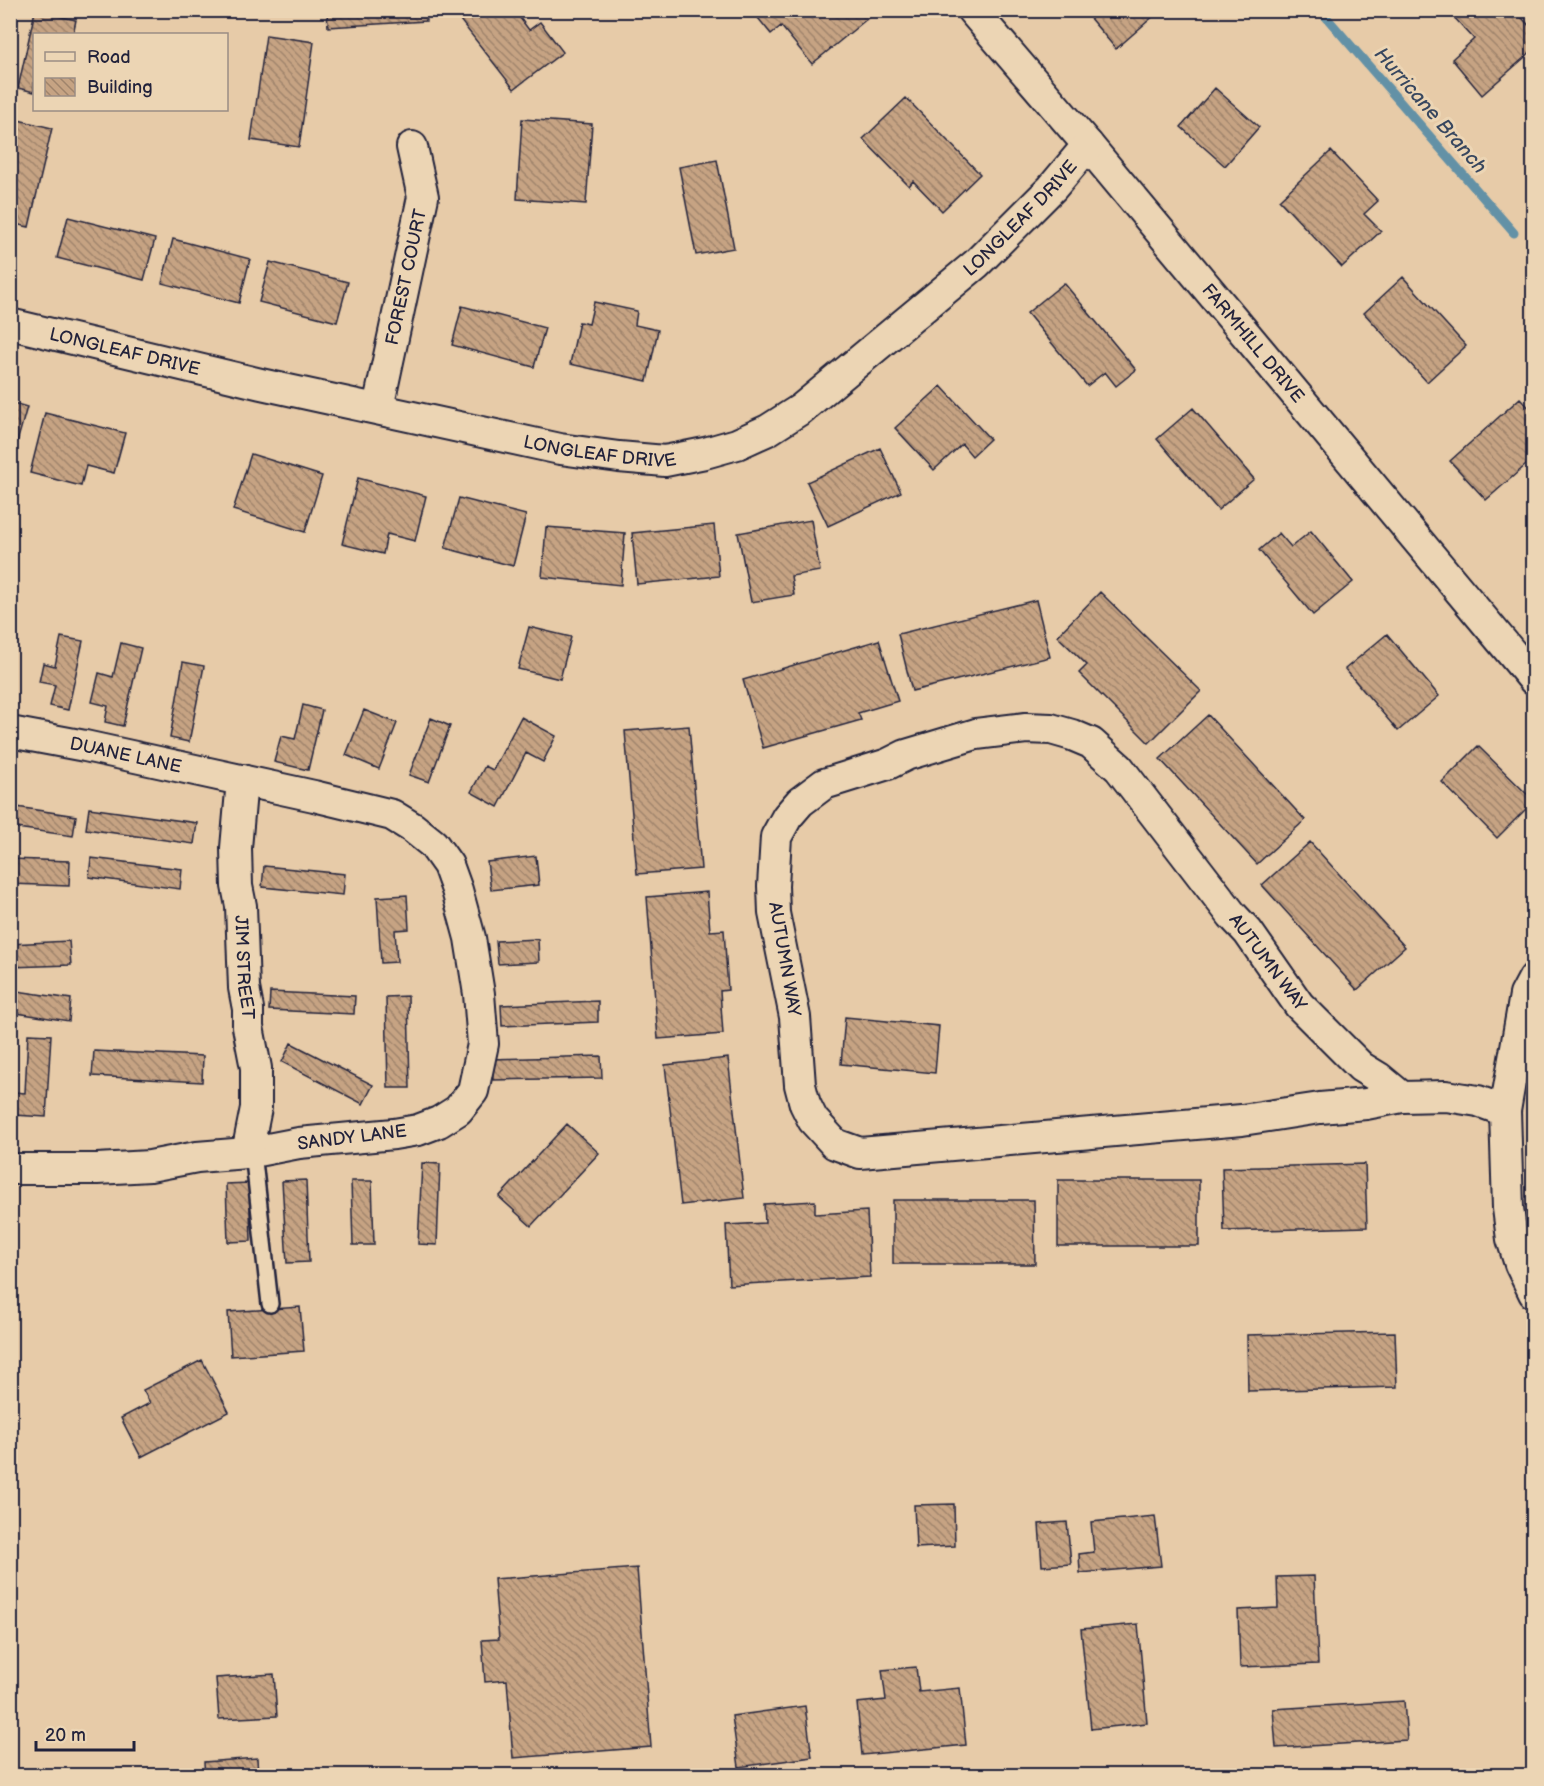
<svg xmlns="http://www.w3.org/2000/svg" width="1544" height="1786" viewBox="0 0 1544 1786" font-family="'Balsamiq Sans',sans-serif">
<style>
.lines{fill:none;stroke-linecap:round;stroke-linejoin:round}
.stream{stroke:#6391a6;stroke-width:9}
.building{fill:url(#building-back-hatch);stroke:#22223b;stroke-width:1.5}
.service-casing{stroke:#22223b;stroke-width:20}
.minor-casing{stroke:#22223b;stroke-width:34}
.service{stroke:#ecd5b4;stroke-width:15}
.minor{stroke:#ecd5b4;stroke-width:30}
.labels{text-anchor:middle;stroke-width:6;stroke-linejoin:round;paint-order:stroke}
.street-label{font-size:18px;fill:#22223b;stroke:#ecd5b4}
.water-label{font-size:20px;font-style:italic;fill:#38475f;stroke:#ecd5b4}
</style>
<defs>
<pattern id="building-back-hatch" width="6" height="6" patternUnits="userSpaceOnUse" patternTransform="scale(1.5)"><rect width="6" height="6" fill="#c6a383"/><path d="M-1 5l2 2M0 0l6 6M5-1l2 2" fill="none" stroke="#a0846c"/></pattern>
</defs>
<rect width="100%" height="100%" fill="#e7cba8"/>
<filter id="ink" filterUnits="userSpaceOnUse"><feTurbulence type="fractalNoise" baseFrequency=".0167" numOctaves="2"/><feDisplacementMap in="SourceGraphic" scale="12" xChannelSelector="R" yChannelSelector="G"/><feConvolveMatrix kernelMatrix="1 2 1 2 8 2 1 2 1" color-interpolation-filters="sRGB"/></filter>
<g filter="url(#ink)">
<g class="lines">
<path class="stream" d="M1320 10 1514 233"/>
</g>
<path class="building" d="M327 10H425L426 21 328 27Z
M473 10H514L529 30 540 22 563 52 514 89 460 20Z
M756 10H870L873 14 812 64 781 26 771 34 754 13Z
M1083 10H1153L1156 14 1116 49Z
M1457 10H1515L1534 31V49L1482 95 1452 59 1474 39 1452 15Z
M35 11 76 20 73 34H34V92L18 88Z
M266 35 314 42 299 147 251 140Z
M1215 88 1259 127 1225 166 1181 127Z
M906 98 980 174 942 211 913 181 909 186 863 139Z
M10 118 52 128 29 227 10 223Z
M522 119 592 124 586 204 517 199Z
M1331 151 1378 201 1364 214 1381 231 1342 267 1279 200Z
M717 160 734 248 696 255 679 167Z
M68 217 155 239 144 280 57 258Z
M173 239 250 259 239 303 162 283Z
M270 262 348 282 337 322 259 302Z
M1403 277 1466 346 1427 382 1364 313Z
M1064 283 1136 370 1116 386 1105 372 1087 386 1027 313Z
M594 302 637 311 635 325 658 330 647 381 570 364 579 322 589 324Z
M462 306 545 328 534 367 452 345Z
M941 386 990 439 972 456 962 444 934 470 895 428Z
M1520 398 1534 413V458L1486 500 1450 461Z
M10 402 27 407 10 467Z
M1193 408 1254 479 1218 510 1157 439Z
M45 413 125 433 114 473 86 466 81 486 30 473Z
M880 448 901 492 828 526 807 482Z
M251 454 322 476 305 532 233 510Z
M358 478 426 496 415 541 387 534 383 554 342 544Z
M459 498 526 515 513 566 445 548Z
M811 520 820 571 791 576 794 595 751 602 738 533Z
M714 525 719 576 637 584 632 533Z
M546 527 625 533 621 585 542 577Z
M1311 531 1353 582 1313 615 1259 550 1279 533 1291 547Z
M1100 592 1201 691 1149 743 1079 673 1087 665 1057 636Z
M1036 600 1050 657 912 691 898 634Z
M529 627 571 637 560 679 518 669Z
M1387 634 1439 696 1398 731 1345 669Z
M61 637 83 641 68 710 50 706 55 685 39 682 43 663 55 666Z
M879 640 898 701 858 713 861 720 763 748 743 680Z
M121 643 141 648 123 726 105 722 108 706 92 702 99 673 113 677Z
M183 662 204 666 189 742 170 738Z
M303 705 322 710 308 770 274 762 281 736 295 739Z
M364 710 397 723 379 769 346 755Z
M1208 715 1305 820 1257 864 1160 759Z
M521 717 556 736 543 762 526 753 498 807 471 792 485 766 493 770Z
M431 718 450 726 429 782 409 775Z
M689 726 701 869 637 874 625 731Z
M1478 746 1534 801 1497 838 1442 782Z
M10 806 76 816 73 836 10 827Z
M89 808 197 823 194 844 86 829Z
M1310 842 1405 947 1357 990 1262 885Z
M536 856 539 885 491 890 487 862Z
M91 858 182 869 180 889 89 877Z
M10 859 70 861 69 886 10 884Z
M264 866 345 874 343 895 262 887Z
M707 892 710 931 724 930 728 990 720 991 723 1034 658 1039 647 897Z
M407 895 409 929 395 930 397 962 381 963 377 897Z
M538 939 539 962 498 964 496 941Z
M69 941 71 965 10 967V944Z
M10 990 71 999 69 1021 10 1012Z
M270 992 355 996 354 1014 269 1010Z
M408 996 410 1088H388L386 997Z
M598 1001V1022L502 1026 501 1005Z
M845 1017 939 1026 935 1073 841 1064Z
M28 1034 51 1035 46 1117 14 1115 15 1092 25 1093Z
M291 1043 373 1085 363 1104 282 1062Z
M94 1051 203 1056 202 1082 92 1076Z
M601 1056 602 1078 493 1080 492 1059Z
M728 1058 744 1198 681 1205 665 1065Z
M567 1124 599 1153 531 1226 499 1197Z
M422 1163 440 1164 437 1245 418 1244Z
M1365 1164 1367 1227 1224 1231 1222 1168Z
M306 1180 309 1262 287 1263 282 1181Z
M1058 1180H1199V1246H1058Z
M351 1181H372L374 1245H353Z
M249 1183 251 1241 228 1242 226 1184Z
M893 1200H1034L1035 1264H893Z
M815 1201V1214L867 1211 870 1277 729 1285 726 1225 765 1223 764 1204Z
M300 1307 304 1351 231 1356 228 1312Z
M1395 1332 1397 1387 1248 1391 1247 1335Z
M202 1360 229 1412 141 1457 121 1418 150 1403 143 1390Z
M954 1504 955 1546 916 1548 914 1505Z
M1155 1516 1161 1566 1080 1573 1079 1554 1094 1552 1091 1522Z
M1067 1522 1071 1564 1042 1566 1039 1524Z
M637 1568 651 1747 513 1758 507 1680 485 1682 482 1640 499 1639 494 1579Z
M1314 1576 1318 1664 1240 1667 1238 1610 1278 1608 1277 1577Z
M1138 1624 1147 1723 1091 1729 1081 1629Z
M916 1667 919 1692 960 1688 966 1745 862 1755 857 1703 886 1700 882 1670Z
M274 1674 277 1716 219 1719 216 1678Z
M1404 1701 1407 1740 1276 1748 1273 1709Z
M805 1706 812 1757 739 1767 732 1716Z
M257 1758 258 1776H205L204 1762Z"/>
<g class="lines">
<defs>
<path id="service" d="M253 1152 270 1304"/>
<g id="minor">
<path id="s1" d="M972 10 1088 145 1534 680"/>
<path id="s2" d="M10 324 261 384 560 449 619 457 665 461 705 453 737 444 768 430 801 409 976 264 1052 188 1088 145"/>
<path id="s3" d="M378 408 423 197 412 147"/>
<path d="M1026 728 1051 729 1072 735 1091 743 1119 768 1232 915 1248 932 1299 1005 1361 1067 1379 1078 1402 1097 1366 1104 1320 1108 1242 1120 860 1153 835 1144 813 1120 805 1104 800 1085 795 1017 774 913 773 886 776 837 787 817 800 802 824 784 888 764 906 755 976 734Z"/>
<path id="s4" d="M10 732 85 746 314 796 392 815 413 828 433 844 448 865 457 890 470 938 479 994 483 1044 473 1091 458 1110 439 1122 418 1130 394 1134 299 1143 247 1153 197 1157 150 1166 97 1169H10"/>
<path id="s5" d="M242 780 236 848 237 886 241 906 244 988 248 1009V1027L256 1068V1108L247 1153"/>
<path d="M1534 978 1525 995 1505 1111 1508 1208 1512 1239 1520 1264 1534 1293"/>
<path d="M1402 1097 1446 1096 1478 1101 1505 1111"/>
</g>
</defs>
<use href="#service" class="service-casing"/>
<use href="#minor" class="minor-casing"/>
<use href="#service" class="service"/>
<use href="#minor" class="minor"/>
</g>
</g>
<g class="labels">
<g class="street-label">
<text dy="6" stroke="none"><textPath href="#s2" startOffset="1108">LONGLEAF DRIVE</textPath></text>
<text dy="6" stroke="none"><textPath href="#s3" startOffset="134">FOREST COURT</textPath></text>
<text dy="6" stroke="none"><textPath href="#s1" startOffset="436">FARMHILL DRIVE</textPath></text>
<text dy="6" stroke="none"><textPath href="#s2" startOffset="118">LONGLEAF DRIVE</textPath></text>
<text dy="6" stroke="none"><textPath href="#s2" startOffset="604">LONGLEAF DRIVE</textPath></text>
<text dy="6" stroke="none"><textPath href="#s4" startOffset="118">DUANE LANE</textPath></text>
<text transform="translate(785 959) rotate(80)" y="6">AUTUMN WAY</text>
<text transform="translate(1268 962) rotate(53)" y="6">AUTUMN WAY</text>
<text dy="6" stroke="none"><textPath href="#s5" startOffset="188">JIM STREET</textPath></text>
<text transform="translate(352 1137) rotate(-7)" y="6">SANDY LANE</text>
</g>
<g class="water-label">
<text transform="translate(1431 110) rotate(49)" y="7">Hurricane Branch</text>
</g>
</g>
<rect width="1544" height="1786" fill="none" stroke="#ecd5b4" stroke-width="36"/>
<rect x="18" y="18" width="1508" height="1750" fill="none" stroke="#22223b" stroke-width="2" filter="url(#ink)"/>
<rect x="33" y="33" width="195" height="78" fill="#ecd5b4" stroke="#9b8d84" stroke-width="1.5"/>
<rect x="45" y="52" width="30" height="9" fill="#ecd5b4" stroke="#9b8d84" stroke-width="1.5"/>
<text x="87" y="63" font-size="18" fill="#22223b">Road</text>
<rect x="45" y="78" width="30" height="18" fill="url(#building-back-hatch)" stroke="#9b8d84" stroke-width="1.5"/>
<text x="87" y="93" font-size="18" fill="#22223b">Building</text>
<path d="M36 1741v9h98v-9" fill="none" stroke="#22223b" stroke-width="3"/>
<text x="45" y="1741" font-size="18" fill="#22223b" stroke="#ecd5b4" stroke-width="4.5" paint-order="stroke">20 m</text>
</svg>
